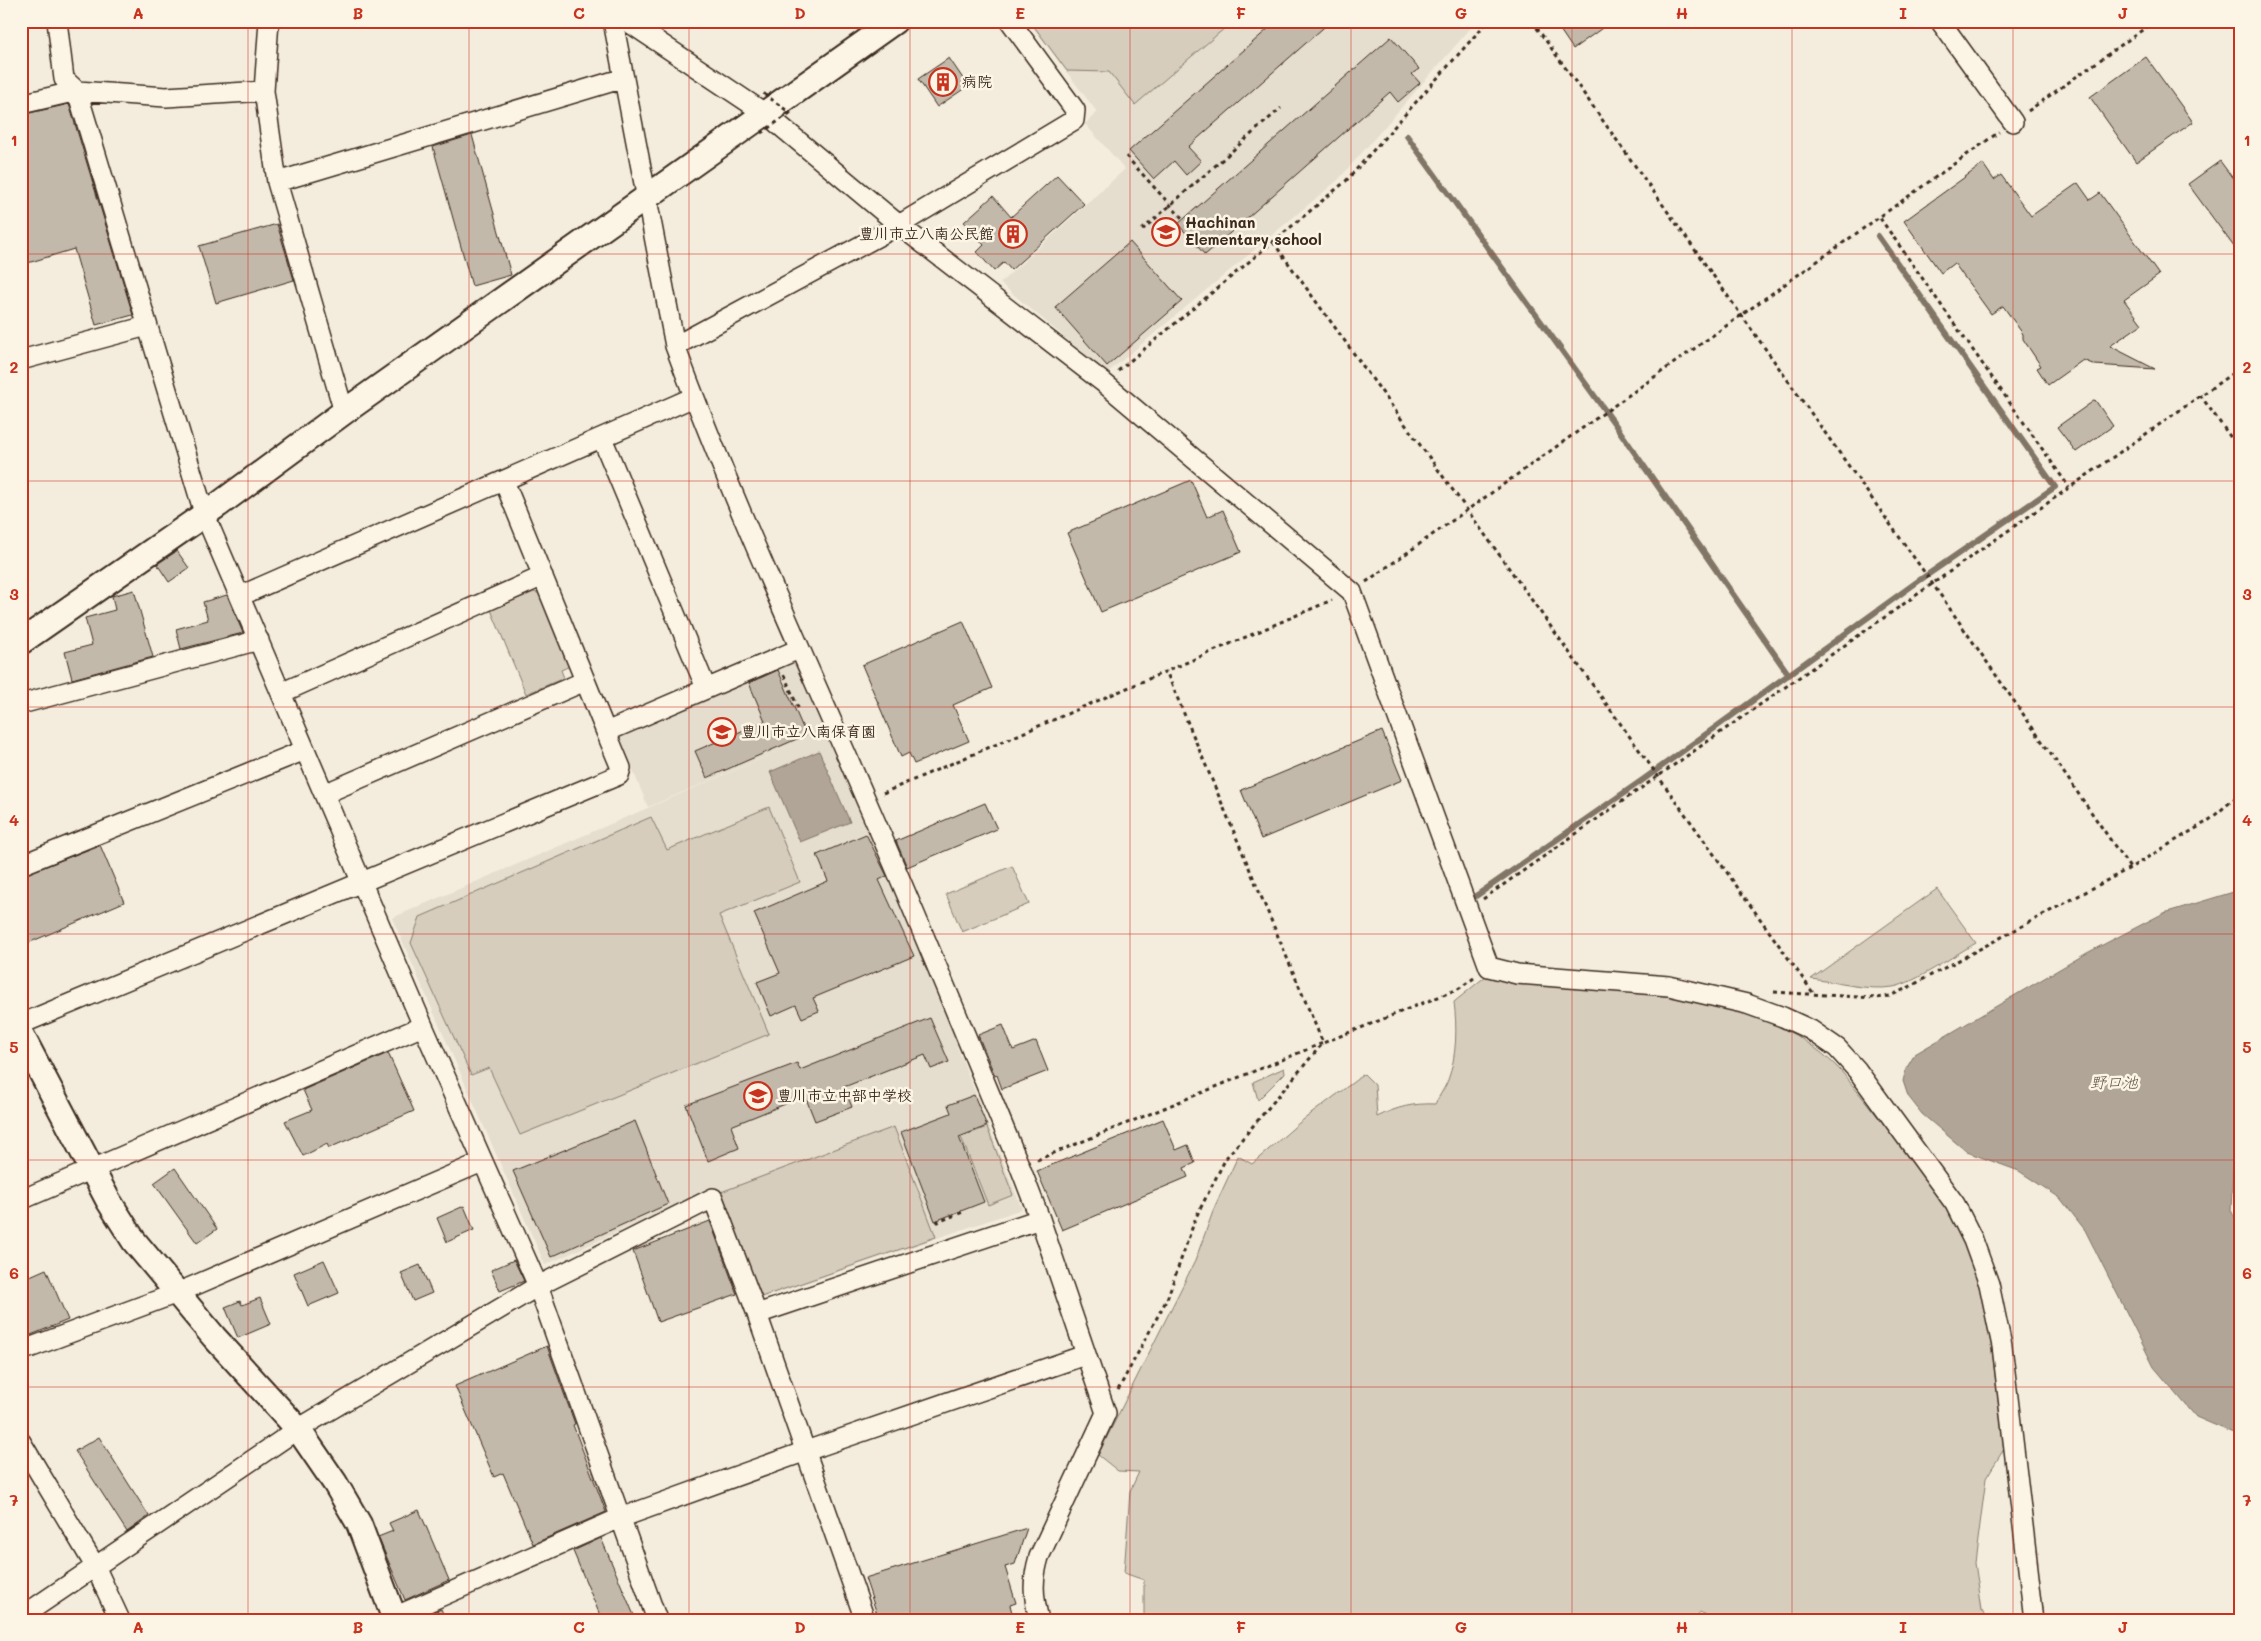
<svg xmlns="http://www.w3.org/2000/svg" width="2261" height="1641" viewBox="0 0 2261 1641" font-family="Mali,'Klee One',sans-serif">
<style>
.built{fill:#e5ddce}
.green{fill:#d6cdbd;stroke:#887c6e}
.water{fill:#b0a596;stroke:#817466}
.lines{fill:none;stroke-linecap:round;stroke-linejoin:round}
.stream{stroke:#817466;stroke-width:6}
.building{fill:#c3b9aa;stroke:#3b2a1e}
.minor-casing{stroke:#3b2a1e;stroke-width:22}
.tertiary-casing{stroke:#3b2a1e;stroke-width:28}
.path{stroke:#3b2a1e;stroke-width:3;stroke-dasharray:4 4;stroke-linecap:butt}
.minor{stroke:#fcf5e5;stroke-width:19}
.tertiary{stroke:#fcf5e5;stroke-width:24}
.path-bridge{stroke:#3b2a1e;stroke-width:3;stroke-dasharray:4 4;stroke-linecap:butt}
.grid{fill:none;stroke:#c8321e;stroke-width:1;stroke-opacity:0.55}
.labels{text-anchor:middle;stroke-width:5;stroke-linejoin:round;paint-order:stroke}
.poi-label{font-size:15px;font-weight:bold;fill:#3b2a1e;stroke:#fcf5e5;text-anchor:start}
.water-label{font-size:16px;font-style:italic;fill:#645548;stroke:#fcf5e5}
.neatline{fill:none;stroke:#c8321e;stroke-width:2}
.grid-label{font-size:16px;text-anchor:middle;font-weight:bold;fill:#c8321e}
</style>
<rect width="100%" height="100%" fill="#f4eddd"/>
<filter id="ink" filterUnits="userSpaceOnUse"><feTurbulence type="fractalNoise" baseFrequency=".02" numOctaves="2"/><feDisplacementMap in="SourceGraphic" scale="10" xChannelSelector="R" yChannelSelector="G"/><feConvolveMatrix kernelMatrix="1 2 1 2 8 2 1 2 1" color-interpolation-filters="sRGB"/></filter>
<g filter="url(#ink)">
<path class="built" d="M1028 21H1477L1338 180 1107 373 1000 283 1125 169 1085 124 1097 112Z
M793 659 958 1040 957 1047 1022 1209 760 1299 717 1187 545 1265 392 918 810 738 648 807 618 734Z"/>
<path class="green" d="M1030 21H1233L1135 105 1109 72 1067 71Z
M534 592 541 594 570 666 561 670 564 678 526 694 491 610Z
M769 807 800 882 719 915 769 1034 520 1135 489 1068 471 1075 411 943 420 917 651 817 667 850Z
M1012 866 1029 904 962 932 946 894Z
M1937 889 1976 943C1954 955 1916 983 1893 987 1867 991 1837 982 1811 979Z
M1486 976C1601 999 1753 978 1841 1071L1924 1174 1953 1219 1973 1261 1981 1288 1992 1349 2004 1449 1986 1478 1975 1563 1982 1610 1987 1620H1715L1700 1612 1696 1620H1144V1580L1124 1573 1130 1491 1139 1472 1118 1471 1098 1455 1195 1261 1215 1206 1238 1156 1252 1164 1299 1123 1364 1074 1375 1085 1377 1117C1397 1107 1413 1103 1435 1104 1439 1096 1445 1088 1448 1080 1457 1056 1457 1026 1454 1002Z
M1284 1068 1285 1073 1258 1100 1253 1082Z
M894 1127 936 1237 761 1297 721 1192Z
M987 1127 1013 1195 988 1205 961 1137Z"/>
<path class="water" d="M819 751 850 822 800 842 770 772Z
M2240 890V1102L2236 1116 2231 1210 2240 1228V1436L2196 1417 2154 1367 2085 1230 2060 1198 2019 1171 1967 1152 1922 1114 1908 1096 1903 1081 1906 1069 1915 1054 2087 953 2164 913Z"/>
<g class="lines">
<path class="stream" d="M1407 136 1614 423 1789 675
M1473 898 1644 779 1917 582 2055 487 1878 236"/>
</g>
<path class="building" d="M1277 21H1331L1188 147 1201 161 1186 175 1174 161 1154 179 1129 151Z
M1554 21H1612L1573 49Z
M1391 37 1419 69 1412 74 1420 83 1398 102 1390 92 1205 255 1178 224Z
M2146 57 2193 122 2136 162 2090 97Z
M949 58 968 86 937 107 918 79Z
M69 104 133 315 96 325 74 249 21 265V115Z
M472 135 511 275 472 286 433 147Z
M2220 161 2240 188V255L2188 184Z
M1983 164 1994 180 2001 175 2031 216 2078 183 2090 200 2100 193 2159 275 2124 300 2142 324 2110 346 2155 369 2095 365 2083 360 2048 385 2037 368 2041 366 2023 339V334L2003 306 1991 314 1954 263 1941 273 1904 221Z
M1057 175 1084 204 1011 270 1004 262 994 271 977 252 984 245 964 222 993 196 1011 217Z
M277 224 294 280 216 303 199 246Z
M1130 242 1182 301 1107 366 1055 307Z
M2095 400 2113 426 2076 452 2057 427Z
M1191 480 1207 517 1223 510 1241 552 1101 612 1067 533Z
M177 551 189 568 169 582 157 564Z
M134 590 153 657 72 679 65 652 92 645 85 618 115 610 112 596Z
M227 595 243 633 181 649 176 629 208 620 203 602Z
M963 621 992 688 953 705 969 741 914 764 909 753 901 757 862 665Z
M778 670 806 735 707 778 695 751 765 721 749 683Z
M1382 731 1402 780 1261 839 1241 790Z
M985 803 997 829 907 867 896 841Z
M866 834 887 876 879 880 914 956 813 998 819 1011 802 1018 796 1005 771 1016 757 982 780 973 754 913 828 881 817 855Z
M100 845 124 902 21 946V876Z
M930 1018 949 1062 931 1069 925 1055 844 1087 852 1107 815 1121 805 1096 731 1126 739 1148 708 1161 686 1105 797 1063 800 1070Z
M1003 1025 1013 1050 1036 1041 1048 1071 1002 1089 997 1075 995 1076 978 1035Z
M388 1053 414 1111 329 1148 327 1144 303 1156 285 1121 312 1110 303 1090Z
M974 1095 987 1126 959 1137 984 1202 935 1221 901 1132 951 1113 948 1105Z
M1163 1119 1176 1150 1188 1145 1195 1163 1184 1168 1188 1177 1062 1230 1037 1171Z
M635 1121 668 1204 551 1257 513 1171Z
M175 1168 217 1229 197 1243 154 1183Z
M464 1206 474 1230 447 1242 437 1218Z
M710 1221 737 1294 658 1322 633 1251Z
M324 1260 339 1293 308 1306 294 1273Z
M514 1260 524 1281 500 1291 491 1270Z
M420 1265 432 1293 413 1301 401 1273Z
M46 1269 68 1320 21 1339V1280Z
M260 1298 271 1324 238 1338 225 1307 240 1301 242 1305Z
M547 1346 575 1424 573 1425 606 1512 533 1544 503 1473 494 1477 455 1386Z
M99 1437 149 1516 127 1532 75 1451Z
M419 1510 449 1580 405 1600 378 1537 393 1531 389 1523Z
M1027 1528 1015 1564 1005 1567 1016 1603 1010 1605 1014 1620H879L865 1578Z
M601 1538 636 1620H602L573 1551Z
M441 1609 446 1620H416Z"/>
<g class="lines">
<defs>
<path id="minor" d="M57 21 64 79 77 91 204 513 423 1026 538 1286 657 1620
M269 21 264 91 277 182 344 412
M613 21 675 346C732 500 801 649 866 800 919 921 969 1044 1020 1167L1040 1219 1106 1413 1039 1557C1032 1581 1033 1595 1039 1620
M627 21 766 114 899 225 1104 383 1352 592 1489 967 1517 974 1669 986 1747 1004 1783 1017 1811 1030 1837 1048 1857 1070 1955 1204 1973 1240 1989 1284 2002 1346 2034 1620
M1940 21 2013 122
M21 104 77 91 166 97 264 91
M277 182 624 78
M675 346 899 225 1074 120 1075 110 1010 21
M21 360 147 326
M602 438 706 688
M504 481 606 732
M240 596 694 397
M281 693 543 576
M21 704 259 640
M324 794 585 681
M21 865 305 750
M21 1024 619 775 621 768 606 732 799 649
M21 1200 423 1026
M757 1314 865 1620
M21 1351 177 1293 482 1162
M21 1442 95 1566 120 1620
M21 1617 298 1429 538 1286 713 1198 757 1314 1040 1219
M394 1617 620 1518 806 1451 1085 1355"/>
<path id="tertiary" d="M21 642 218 505 344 412 895 21
M21 1034 108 1200 134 1241 214 1337 298 1429 335 1483 359 1524 395 1620"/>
</defs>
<use href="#minor" class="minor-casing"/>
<use href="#tertiary" class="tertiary-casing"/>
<path class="path" d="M1532 21 1932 583 2130 868
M2028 111 2155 21
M1126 156 1182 218
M1880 218 2069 487
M1142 230 1281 108
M1273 242 1468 511 1814 994
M1118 371 1346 181 1488 21
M2200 395 2240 450
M1366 582 1999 132
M784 675 799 710
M883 793 1332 600
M1483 899 2240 368
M1774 992 1876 998 1890 996 1909 987 2130 868 2208 821 2240 794
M1037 1160 1323 1043 1166 671
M937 1220 938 1222 963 1212
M1118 1390 1167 1299 1196 1217 1226 1158 1323 1043 1458 989 1474 978"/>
<use href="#minor" class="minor"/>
<use href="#tertiary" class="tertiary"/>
<path class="path-bridge" d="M761 133 790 113 763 93"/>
</g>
</g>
<path class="grid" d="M248 21V1620M469 21V1620M689 21V1620M910 21V1620M1130 21V1620M1351 21V1620M1572 21V1620M1792 21V1620M2013 21V1620M21 254H2240M21 481H2240M21 707H2240M21 934H2240M21 1160H2240M21 1387H2240"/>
<defs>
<symbol id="building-ring" viewBox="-11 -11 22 22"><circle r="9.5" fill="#fcf5e5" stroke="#c8321e" stroke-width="1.5"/><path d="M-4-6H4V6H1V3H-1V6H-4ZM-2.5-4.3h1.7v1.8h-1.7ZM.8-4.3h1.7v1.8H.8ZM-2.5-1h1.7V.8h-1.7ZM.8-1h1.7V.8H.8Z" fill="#c8321e"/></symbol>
<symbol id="school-ring" viewBox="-11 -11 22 22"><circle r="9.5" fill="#fcf5e5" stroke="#c8321e" stroke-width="1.5"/><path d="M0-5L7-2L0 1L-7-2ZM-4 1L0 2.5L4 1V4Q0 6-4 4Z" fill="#c8321e"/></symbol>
</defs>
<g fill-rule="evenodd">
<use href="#building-ring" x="927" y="66" width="32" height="32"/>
<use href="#school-ring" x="1150" y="216" width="32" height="32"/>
<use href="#building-ring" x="997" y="218" width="32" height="32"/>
<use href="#school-ring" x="706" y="716" width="32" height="32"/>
<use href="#school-ring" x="742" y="1080" width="32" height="32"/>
</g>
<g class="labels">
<g class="poi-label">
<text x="962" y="87">病院</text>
<text x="1185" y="228">Hachinan<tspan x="1185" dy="17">Elementary school</tspan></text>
<text x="994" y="239" text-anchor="end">豊川市立八南公民館</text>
<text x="741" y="737">豊川市立八南保育園</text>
<text x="777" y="1101">豊川市立中部中学校</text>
</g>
<g class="water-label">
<text x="2114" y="1088">野口池</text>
</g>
</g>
<rect width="2261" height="1641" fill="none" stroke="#fcf5e5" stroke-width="55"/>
<rect x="28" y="28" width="2206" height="1586" class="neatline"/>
<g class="grid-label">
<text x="138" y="19">A</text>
<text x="358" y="19">B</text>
<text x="579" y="19">C</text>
<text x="800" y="19">D</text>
<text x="1020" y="19">E</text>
<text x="1241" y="19">F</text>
<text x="1461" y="19">G</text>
<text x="1682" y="19">H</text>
<text x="1903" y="19">I</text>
<text x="2123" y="19">J</text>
<text x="14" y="146">1</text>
<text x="2247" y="146">1</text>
<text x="14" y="373">2</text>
<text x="2247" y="373">2</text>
<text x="14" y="600">3</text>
<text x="2247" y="600">3</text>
<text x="14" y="826">4</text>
<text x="2247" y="826">4</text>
<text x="14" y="1053">5</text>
<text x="2247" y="1053">5</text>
<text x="14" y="1279">6</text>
<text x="2247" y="1279">6</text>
<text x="14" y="1506">7</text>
<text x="2247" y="1506">7</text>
<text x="138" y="1633">A</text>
<text x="358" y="1633">B</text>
<text x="579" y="1633">C</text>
<text x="800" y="1633">D</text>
<text x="1020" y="1633">E</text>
<text x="1241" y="1633">F</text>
<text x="1461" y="1633">G</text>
<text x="1682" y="1633">H</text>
<text x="1903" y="1633">I</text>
<text x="2123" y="1633">J</text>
</g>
</svg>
